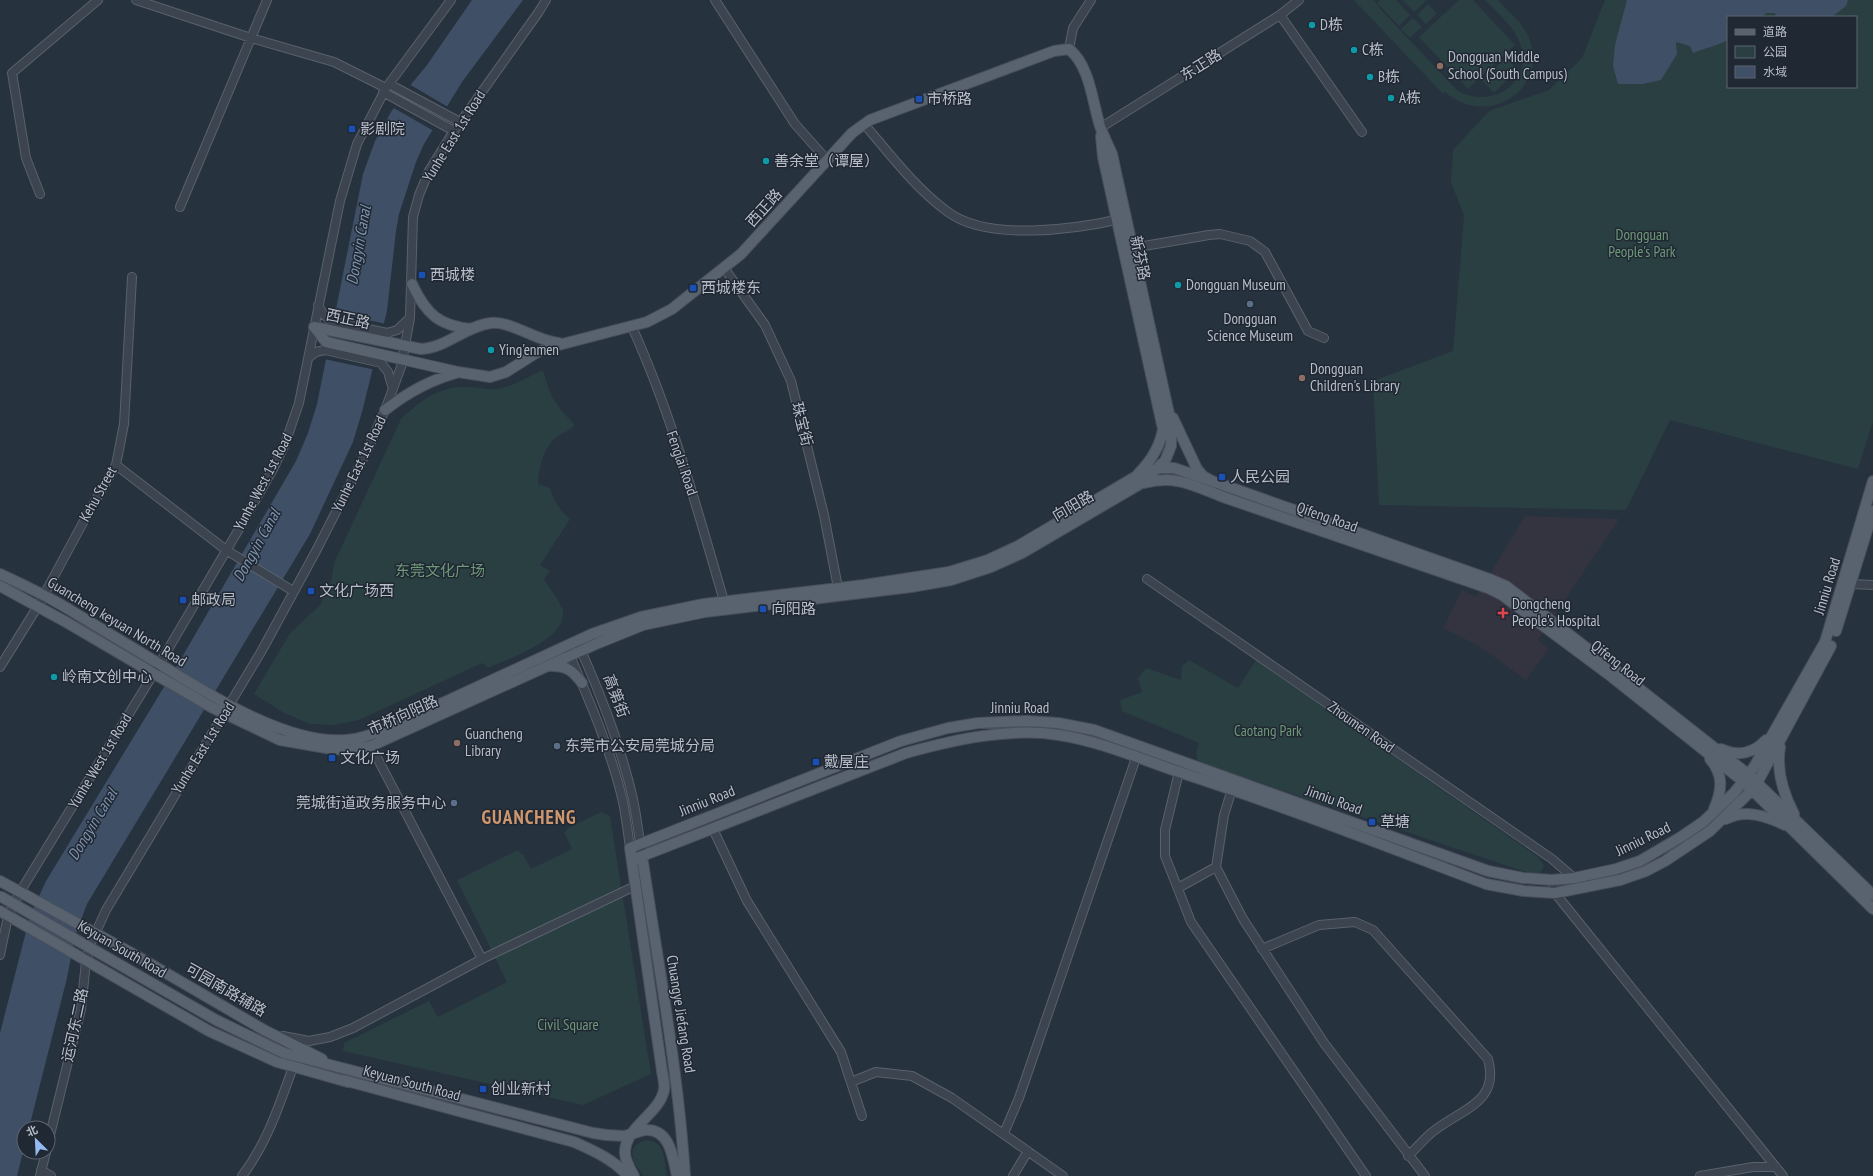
<svg xmlns="http://www.w3.org/2000/svg" width="1873" height="1176" viewBox="0 0 1873 1176" font-family="'PT Sans Narrow','Noto Sans SC',sans-serif">
<style>
.medical{fill:#343340}
.green{fill:#2a3f41;fill-rule:evenodd}
.water{fill:#3e4f66}
.pier{fill:#27323f}
.lines{fill:none;stroke-linecap:round;stroke-linejoin:round}
.minor-casing{stroke:#59616c;stroke-width:10}
.major-casing{stroke:#484f5b;stroke-width:12}
.minor{stroke:#3b444f;stroke-width:8}
.major{stroke:#59636f;stroke-width:10}
.major-bridge-casing{stroke:#484f5b;stroke-width:12;stroke-linecap:butt}
.major-bridge{stroke:#59636f;stroke-width:10}
.culture-dot{fill:#0f9aa8;stroke:#202834;stroke-width:1.5}
.education-dot{fill:#8d6e63;stroke:#202834;stroke-width:1.5}
.transit-dot{fill:#1a4fb4;stroke:#202834;stroke-width:1.5}
.service-dot{fill:#5c6f8a;stroke:#202834;stroke-width:1.5}
.health-dot{fill:#e0444e;stroke:#202834;stroke-width:1.5}
.labels{text-anchor:middle;stroke-width:3;stroke-linejoin:round;paint-order:stroke}
.poi-label{font-size:15px;fill:#b8bfc9;stroke:#202834;text-anchor:start}
.street-label{font-size:15px;fill:#b8bfc9;stroke:#202834}
.park-label{font-size:15px;fill:#709979;stroke:#202834}
.water-label{font-size:16px;font-style:italic;fill:#8195af;stroke:#202834}
.district-label{font-size:19px;font-weight:bold;letter-spacing:1px;fill:#ce976e;stroke:#202834}
</style>
<rect width="100%" height="100%" fill="#27323f"/>
<path class="medical" d="M1525 516 1619 519 1538 640 1549 649 1526 680 1479 646 1443 628 1462 590 1476 597Z"/>
<path class="green" d="M1354 0H1374L1382 11 1457 90C1489 110 1533 85 1521 46 1516 28 1497 13 1485 0H1498C1508 11 1523 23 1529 38 1549 90 1487 129 1445 92L1443 94Z
M1380 0H1396L1410 15 1399 26 1377 3Z
M1403 0H1425L1426 1 1414 12Z
M1459 0H1473L1515 45 1468 89 1419 37Z
M1605 0H1873V421L1858 469 1670 420 1626 510 1379 505 1373 381 1453 351 1464 216 1451 182 1453 150 1489 111 1549 90 1582 58ZM1728 17H1856V87H1728Z
M1428 4 1437 13 1426 24 1417 15Z
M1413 18 1422 27 1410 38 1401 29Z
M1506 58 1518 70 1494 93 1482 80Z
M543 370C551 398 554 403 574 424V426C570 431 563 432 558 436 543 448 539 467 538 484L550 488C554 501 559 510 570 519L540 565 550 571 544 579C549 588 558 598 562 608 572 638 508 659 488 668L482 663 359 720 334 725 310 724 284 713 254 694 290 633 320 605 331 582 334 563 401 419C420 401 441 385 469 387 477 387 485 390 494 389 511 388 527 377 543 370Z
M1189 660 1238 688 1256 660 1538 857 1544 866 1540 873 1532 874 1198 762 1196 753 1199 743 1122 711 1120 700 1142 692 1138 678 1146 668 1181 680 1182 666Z
M601 812 610 816 651 1074 583 1105 343 1051 344 1043 429 1001 438 1017 507 982 457 880 518 850 521 854H523L531 869 572 849 564 832 567 831 566 829Z
M648 1140C666 1143 664 1161 667 1176H644C633 1163 623 1145 648 1140Z"/>
<path class="water" d="M472 0H523L462 82 424 144 416 162 399 214 396 231 387 311 362 412 353 442 310 534 87 904 75 936 67 978 29 1128H24V1148L17 1176H0V1033L30 916 46 881 178 664 296 461 308 433 317 404 363 174 375 141 391 112 408 88 427 65Z
M1627 0H1848L1846 6 1832 17H1776L1775 13H1767L1761 17H1728V40C1717 46 1705 48 1693 53L1690 46 1676 42 1677 54 1661 80 1643 84H1618L1613 66 1615 45Z"/>
<path class="pier" d="M409 84 448 107 434 131 392 107Z
M333 312 386 324 376 370 324 359Z"/>
<g class="lines">
<defs>
<path id="minor" d="M136 0 251 38 334 62 386 88
M715 0 795 124 827 160
M1280 15 1362 132
M1069 49 1073 28 1091 0
M389 84 460 122
M383 92 454 131
M864 124C890 154 915 188 948 212 988 242 1076 229 1121 219
M1100 128 1280 15 1299 0
M40 194 26 158 12 73 98 0
M180 207 267 0
M1132 248 1209 235 1220 234 1250 241 1265 252 1308 331 1324 338
M724 268 765 325 791 381 824 515 839 593
M318 305 323 314 331 321 387 333 397 330 410 318
M632 327C672 415 697 509 724 601
M308 358 316 352 325 350 381 363 388 372 393 389
M116 465 226 550 293 591
M1147 579 1552 859 1574 878
M1852 584 1873 585
M579 646C601 695 621 746 633 799 637 818 639 837 642 856
M568 651C589 700 611 750 623 802 626 817 628 833 630 848
M0 667 38 606 86 517 116 465 124 424 132 277
M370 741 371 746 482 959
M1179 772 1165 830V856L1191 922 1366 1176
M1232 789 1224 815 1216 867 1243 919 1324 1043 1425 1176
M713 829 747 901 841 1052 862 1116
M1552 880 1555 893 1783 1176
M1178 888 1216 867
M1262 949 1319 925 1355 922 1373 930 1488 1059C1500 1102 1462 1109 1435 1130 1425 1137 1417 1148 1408 1156
M0 955 8 916 20 892 154 673 239 529 273 469 285 444 299 403 340 201 357 144 386 88 451 0
M283 1036 309 1041 330 1037 353 1028 482 959 635 886
M851 1082 876 1072 912 1076 952 1098 1063 1176
M1004 1133 1019 1098 1136 758
M48 1143 81 1009 86 962 90 945 106 910 261 652 316 551 367 451 385 410 401 367 410 318 413 217 419 195 429 171 452 134 538 13 546 0
M41 1170 51 1176
M40 1176 46 1152
M242 1176C267 1143 279 1106 293 1067
M1013 1176 1028 1151
M1700 1176 1753 1167H1776"/>
<path id="major" d="M1101 136 1103 157 1163 429C1160 447 1151 461 1138 474
M412 284C426 314 439 326 472 329
M314 327 421 349C446 348 466 326 491 323 512 321 536 341 559 343
M385 410C407 393 430 380 456 373
M1173 418 1197 469 1203 476 1212 481 1492 580 1506 586 1618 672 1749 775 1873 895
M1144 483C1177 474 1196 487 1226 498L1488 588 1502 595 1612 677 1744 782 1873 909
M0 574C26 586 51 598 75 613 105 631 136 650 166 668 213 697 289 745 346 740 364 739 379 731 395 725L592 634 641 617 704 604 864 585 949 572 988 560 1018 546 1135 477 1159 468H1174L1212 481
M0 586 66 622 211 707 280 740 332 749 350 750 371 746 596 644 643 625 705 612 911 587 951 580 991 567 1022 553 1140 484 1165 461 1171 446V423L1112 154C1108 145 1103 135 1100 126 1092 101 1090 66 1069 49L1054 51 870 120 852 133 741 254 672 309 647 322 547 348 536 353 506 372 490 377 458 372 326 342 314 327
M1836 631 1873 511
M552 666C567 666 573 671 582 683
M1780 747C1776 771 1783 793 1794 814
M1721 749C1738 757 1754 753 1766 740
M1710 759C1724 775 1722 791 1714 809
M1726 819C1746 809 1766 816 1785 825
M642 856C658 963 678 1069 685 1176
M632 860 906 753C953 740 1010 727 1059 735 1099 741 1138 758 1176 771 1281 805 1383 845 1486 884L1524 891 1555 893 1620 880 1646 871 1665 861 1710 831 1752 790 1757 783 1831 646
M0 881 135 955 264 1030 322 1059
M0 911 209 1031 277 1062 348 1082
M284 1053 593 1133C603 1135 614 1136 624 1136 631 1135 638 1131 645 1130 670 1128 673 1158 677 1176
M343 1080 574 1142C594 1151 613 1159 628 1176
M634 1176C631 1171 628 1165 626 1159 618 1130 659 1116 664 1090 665 1085 663 1077 662 1071L630 848 901 741 948 728 978 723 1027 721 1058 723 1094 730 1488 871 1523 878 1552 880 1574 878 1616 869 1640 861 1681 837 1703 822 1734 793 1754 767 1825 642 1873 481"/>
</defs>
<use href="#minor" class="minor-casing"/>
<use href="#major" class="major-casing"/>
<use href="#minor" class="minor"/>
<use href="#major" class="major"/>
<defs>
<path id="major-bridge" d="M0 896 216 1020 284 1053"/>
</defs>
<use href="#major-bridge" class="major-bridge-casing"/>
<use href="#major-bridge" class="major-bridge"/>
</g>
<g class="culture-dot">
<circle cx="1312" cy="25" r="4"/>
<circle cx="1354" cy="50" r="4"/>
<circle cx="1370" cy="77" r="4"/>
<circle cx="1391" cy="98" r="4"/>
<circle cx="766" cy="161" r="4"/>
<circle cx="1178" cy="285" r="4"/>
<circle cx="491" cy="350" r="4"/>
<circle cx="54" cy="677" r="4"/>
</g>
<g class="education-dot">
<circle cx="1440" cy="66" r="4"/>
<circle cx="1302" cy="378" r="4"/>
<circle cx="457" cy="743" r="4"/>
</g>
<g class="transit-dot">
<rect x="915" y="95" width="8" height="8" rx="2"/>
<rect x="348" y="125" width="8" height="8" rx="2"/>
<rect x="418" y="271" width="8" height="8" rx="2"/>
<rect x="689" y="284" width="8" height="8" rx="2"/>
<rect x="1218" y="473" width="8" height="8" rx="2"/>
<rect x="307" y="587" width="8" height="8" rx="2"/>
<rect x="179" y="596" width="8" height="8" rx="2"/>
<rect x="759" y="605" width="8" height="8" rx="2"/>
<rect x="328" y="754" width="8" height="8" rx="2"/>
<rect x="812" y="758" width="8" height="8" rx="2"/>
<rect x="1368" y="818" width="8" height="8" rx="2"/>
<rect x="479" y="1085" width="8" height="8" rx="2"/>
</g>
<g class="service-dot">
<circle cx="1250" cy="304" r="4"/>
<circle cx="557" cy="746" r="4"/>
<circle cx="454" cy="803" r="4"/>
</g>
<path class="health-dot" d="M1501 607h4v4h4v4h-4v4h-4v-4h-4v-4h4z"/>
<g class="labels">
<g class="poi-label">
<text x="1320" y="30">D栋</text>
<text x="1362" y="55">C栋</text>
<text x="1448" y="62">Dongguan Middle<tspan x="1448" dy="17">School (South Campus)</tspan></text>
<text x="1378" y="82">B栋</text>
<text x="1399" y="103">A栋</text>
<text x="927" y="104">市桥路</text>
<text x="360" y="134">影剧院</text>
<text x="774" y="166">善余堂（谭屋）</text>
<text x="430" y="280">西城楼</text>
<text x="1186" y="290">Dongguan Museum</text>
<text x="701" y="293">西城楼东</text>
<text x="1250" y="324" text-anchor="middle">Dongguan<tspan x="1250" dy="17">Science Museum</tspan></text>
<text x="499" y="355">Ying'enmen</text>
<text x="1310" y="374">Dongguan<tspan x="1310" dy="17">Children's Library</tspan></text>
<text x="1230" y="482">人民公园</text>
<text x="319" y="596">文化广场西</text>
<text x="191" y="605">邮政局</text>
<text x="1512" y="609">Dongcheng<tspan x="1512" dy="17">People's Hospital</tspan></text>
<text x="771" y="614">向阳路</text>
<text x="62" y="682">岭南文创中心</text>
<text x="465" y="739">Guancheng<tspan x="465" dy="17">Library</tspan></text>
<text x="565" y="751">东莞市公安局莞城分局</text>
<text x="340" y="763">文化广场</text>
<text x="824" y="767">戴屋庄</text>
<text x="446" y="808" text-anchor="end">莞城街道政务服务中心</text>
<text x="1380" y="827">草塘</text>
<text x="491" y="1094">创业新村</text>
</g>
<g class="street-label">
<text transform="translate(1201 65) rotate(-32)" y="5">东正路</text>
<text transform="translate(454 136) rotate(-58)" y="5">Yunhe East 1st Road</text>
<text transform="translate(764 208) rotate(-48)" y="5">西正路</text>
<text transform="translate(1140 258) rotate(78)" y="5">新芬路</text>
<text transform="translate(348 319) rotate(12)" y="5">西正路</text>
<text transform="translate(802 424) rotate(76)" y="5">珠宝街</text>
<text transform="translate(682 463) rotate(71)" y="5">Fenglai Road</text>
<text transform="translate(359 464) rotate(-64)" y="5">Yunhe East 1st Road</text>
<text transform="translate(263 482) rotate(-62)" y="5">Yunhe West 1st Road</text>
<text transform="translate(98 494) rotate(-61)" y="5">Kehu Street</text>
<text transform="translate(1073 506) rotate(-30)" y="5">向阳路</text>
<text transform="translate(1327 517) rotate(19)" y="5">Qifeng Road</text>
<text transform="translate(1827 586) rotate(-73)" y="5">Jinniu Road</text>
<text transform="translate(117 622) rotate(31)" y="5">Guancheng keyuan North Road</text>
<text transform="translate(1618 663) rotate(38)" y="5">Qifeng Road</text>
<text transform="translate(616 696) rotate(69)" y="5">高第街</text>
<text x="1020" y="713">Jinniu Road</text>
<text transform="translate(403 715) rotate(-24)" y="5">市桥向阳路</text>
<text transform="translate(1361 727) rotate(35)" y="5">Zhoumen Road</text>
<text transform="translate(203 748) rotate(-58)" y="5">Yunhe East 1st Road</text>
<text transform="translate(100 761) rotate(-59)" y="5">Yunhe West 1st Road</text>
<text transform="translate(1334 800) rotate(20)" y="5">Jinniu Road</text>
<text transform="translate(707 801) rotate(-22)" y="5">Jinniu Road</text>
<text transform="translate(1643 839) rotate(-26)" y="5">Jinniu Road</text>
<text transform="translate(122 949) rotate(30)" y="5">Keyuan South Road</text>
<text transform="translate(226 990) rotate(30)" y="5">可园南路辅路</text>
<text transform="translate(681 1014) rotate(81)" y="5">Chuangye Jiefang Road</text>
<text transform="translate(75 1025) rotate(-78)" y="5">运河东二路</text>
<text transform="translate(412 1083) rotate(15)" y="5">Keyuan South Road</text>
</g>
<g class="park-label">
<text x="1642" y="240">Dongguan<tspan x="1642" dy="17">People's Park</tspan></text>
<text x="440" y="576">东莞文化广场</text>
<text x="1268" y="736">Caotang Park</text>
<text x="568" y="1030">Civil Square</text>
</g>
<g class="water-label">
<text transform="translate(358 245) rotate(-80)" y="6">Dongyin Canal</text>
<text transform="translate(256 545) rotate(-61)" y="6">Dongyin Canal</text>
<text transform="translate(92 824) rotate(-59)" y="6">Dongyin Canal</text>
</g>
<g class="district-label">
<text x="529" y="824">GUANCHENG</text>
</g>
</g>
<rect x="1727" y="16" width="130" height="72" fill="#202834" stroke="#5d6470"/>
<rect x="1735" y="29" width="20" height="6" fill="#59636f" stroke="#5d6470"/>
<text x="1763" y="36" font-size="12" fill="#b8bfc9">道路</text>
<rect x="1735" y="46" width="20" height="12" fill="#2a3f41" stroke="#5d6470"/>
<text x="1763" y="56" font-size="12" fill="#b8bfc9">公园</text>
<rect x="1735" y="66" width="20" height="12" fill="#3e4f66" stroke="#5d6470"/>
<text x="1763" y="76" font-size="12" fill="#b8bfc9">水域</text>
<g transform="translate(36 1140) rotate(336)"><circle r="19" fill="#202834" stroke="#5d6470"/>
<path d="M0-3L7 15L0 10L-7 15Z" fill="#95baf1"/>
<text y="-6" font-size="11" font-weight="bold" text-anchor="middle" fill="#b8bfc9">北</text>
</g>
</svg>
